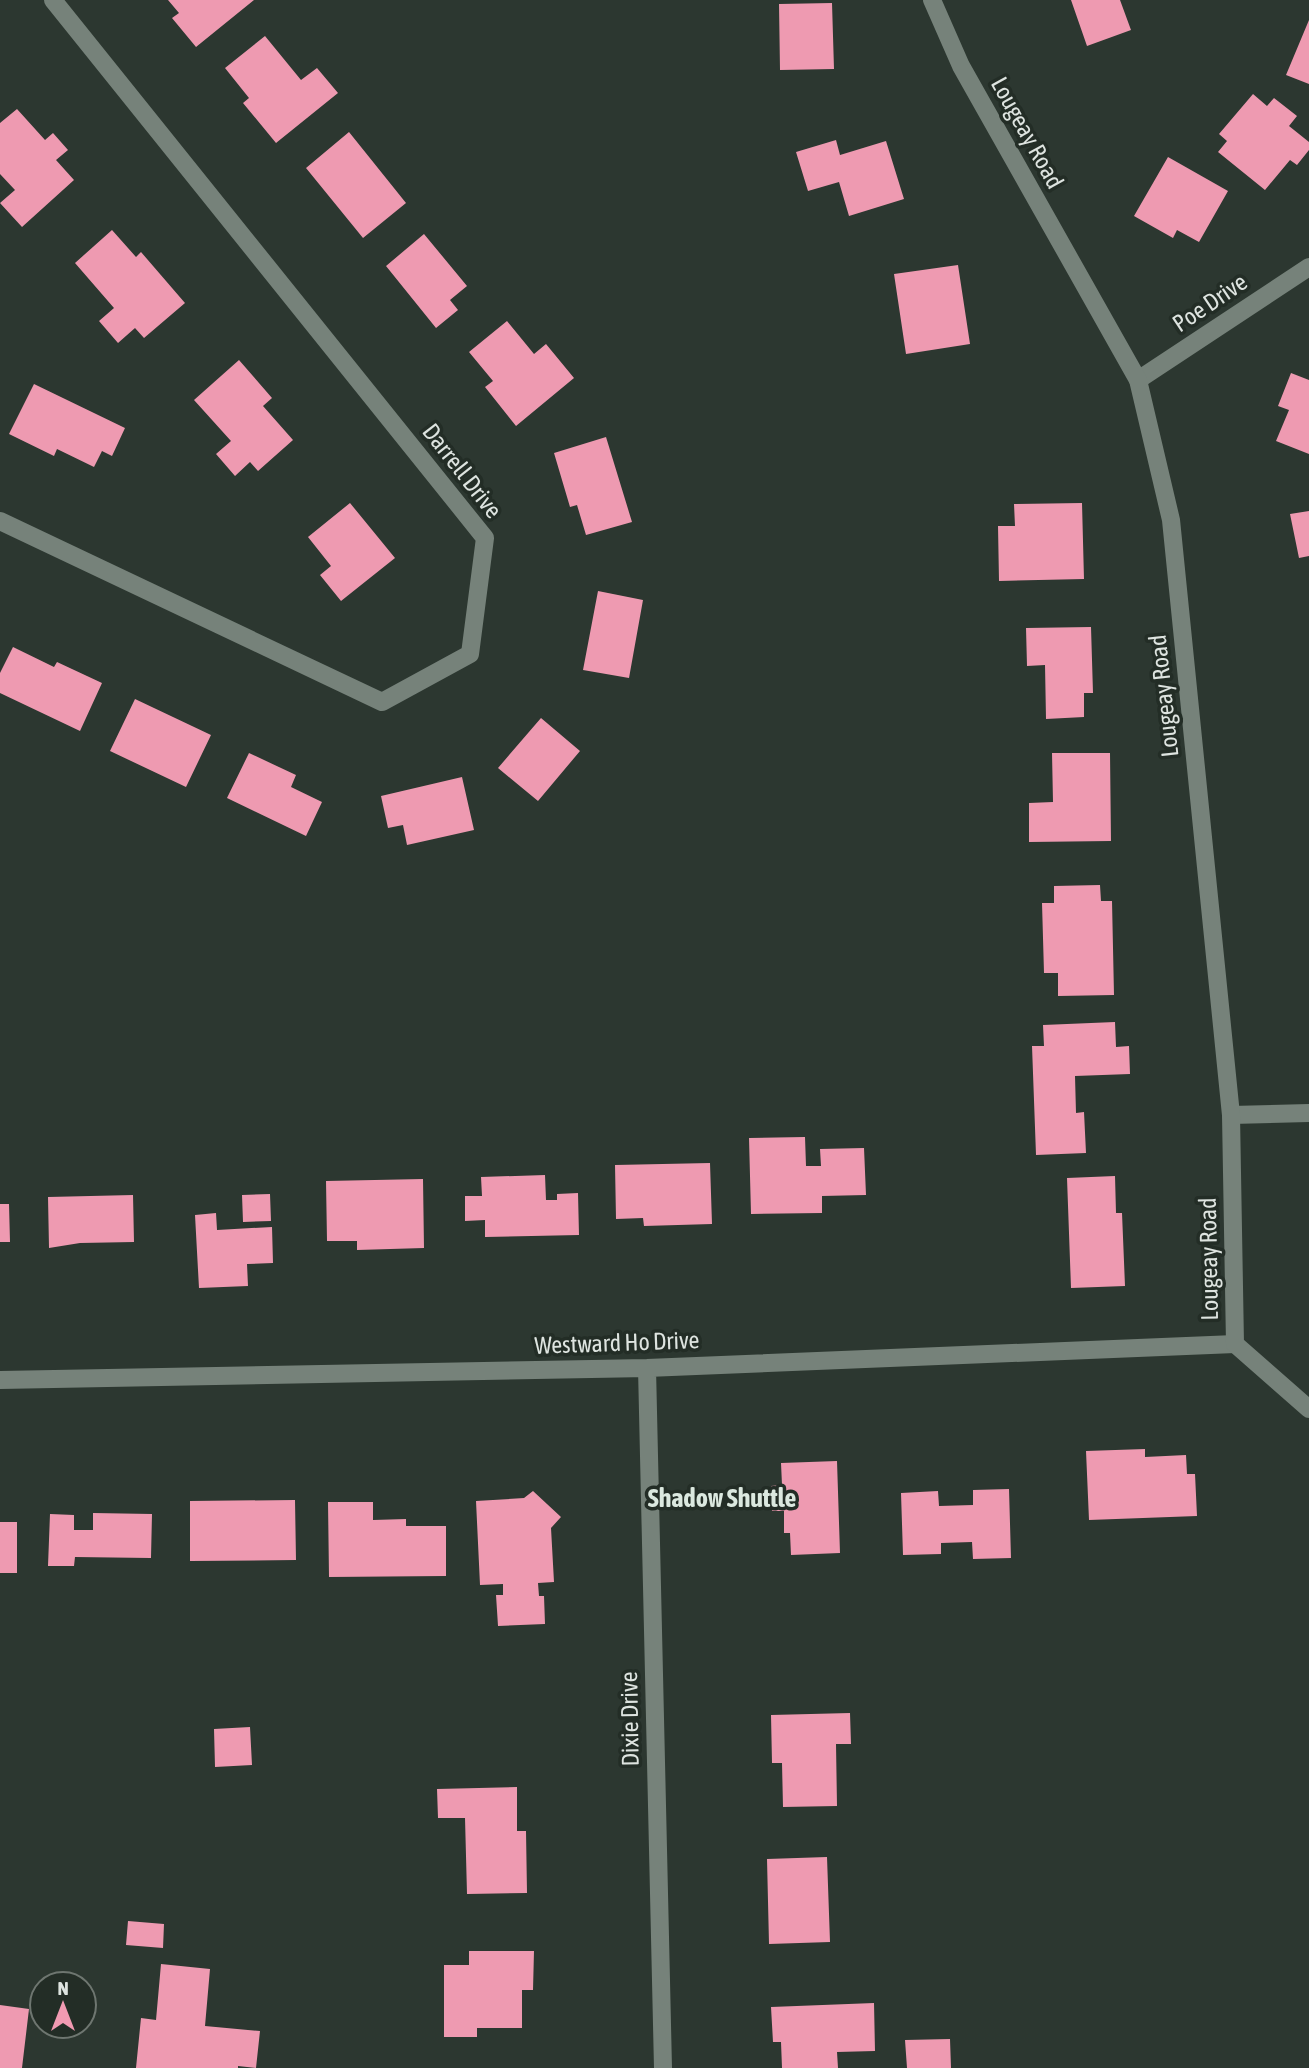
<svg xmlns="http://www.w3.org/2000/svg" width="1309" height="2068" viewBox="0 0 1309 2068" font-family="'Asap Condensed',sans-serif">
<style>
.building{fill:#ee9ab1}
.lines{fill:none;stroke-linecap:round;stroke-linejoin:round}
.street{stroke:#76827a;stroke-width:18}
.secondary{stroke:#76827a;stroke-width:18}
.labels{text-anchor:middle;stroke-width:7;stroke-linejoin:round;paint-order:stroke}
.street-label{font-size:24px;fill:#dee4e0;stroke:#232d26}
.neighbourhood-label{font-size:26px;font-weight:bold;fill:#dbe8df;stroke:#232d26}
</style>
<rect width="100%" height="100%" fill="#2c3730"/>
<path class="building" d="M168 0H254L196 47 172 18 179 13Z
M1071 0H1120L1131 30 1087 46Z
M832 3 834 69 780 70 779 4Z
M1309 20V84L1286 75Z
M265 36 301 80 317 68 338 93 276 143 243 103 249 98 225 68Z
M1253 94 1267 106 1274 98 1297 116 1289 126 1309 142V150L1297 165 1290 160 1265 190 1218 152 1227 141 1219 134Z
M17 109 45 140 53 133 68 150 56 160 74 180 22 227 0 203 15 190 0 174V123Z
M349 132 406 203 363 238 306 168Z
M836 140 840 155 886 141 904 199 849 216 839 182 808 191 796 152Z
M1168 157 1228 191 1199 242 1177 230 1173 238 1134 216Z
M112 230 136 257 141 252 185 303 144 338 135 328 118 343 99 321 114 308 75 263Z
M424 234 467 286 450 300 458 310 436 328 386 266Z
M958 265 970 344 906 354 894 274Z
M507 321 534 354 546 344 574 378 516 426 485 387 493 381 469 352Z
M239 360 272 398 263 406 293 440 258 471 250 462 235 476 216 454 231 441 194 400Z
M1291 373 1309 380V454L1276 441 1289 410 1278 406Z
M34 384 125 428 112 456 102 451 94 467 57 449 54 456 9 434Z
M606 437 632 522 586 535 577 505 570 507 554 453Z
M350 503 395 558 341 601 320 575 331 566 308 537Z
M1082 503 1084 579 999 581 998 526H1015L1014 504Z
M1309 511V556L1299 558 1290 514Z
M598 591 643 600 629 678 583 670Z
M1091 627 1093 693H1084V717L1046 719 1045 665 1027 666 1026 628Z
M13 647 54 667 57 662 102 683 80 731 0 693V673Z
M135 699 211 735 186 787 110 751Z
M541 718 580 751 538 801 498 768Z
M249 753 296 775 291 787 322 802 306 836 227 798Z
M1052 753H1110L1111 841 1029 842V803L1053 802Z
M462 777 474 830 407 845 403 825 388 828 381 796Z
M1100 885 1101 901H1112L1114 995 1058 996V973H1044L1042 903H1054V886Z
M1115 1022 1116 1047 1129 1046 1130 1074 1075 1076 1076 1113 1084 1112 1086 1153 1036 1155 1032 1046H1044L1043 1025Z
M805 1137 806 1166H821L820 1149 864 1148 866 1195 822 1196V1213L751 1214 749 1138Z
M710 1163 712 1224 644 1226 643 1218 616 1219 615 1165Z
M545 1175 546 1200H557V1194L578 1193 579 1235 485 1237V1220L465 1221V1196H482L481 1177Z
M1115 1176 1116 1213H1122L1125 1286 1071 1288 1067 1178Z
M423 1179 424 1248 357 1250V1241H327L326 1181Z
M270 1194 271 1221 243 1222 242 1195Z
M133 1195 134 1242 80 1243 49 1248 48 1197Z
M0 1204H9L10 1242H0Z
M216 1213 217 1230 272 1227 273 1263 247 1264 248 1286 199 1288 195 1215Z
M1145 1449V1457L1186 1455 1187 1474H1195L1197 1516 1089 1520 1086 1451Z
M837 1461 840 1553 791 1555 790 1533H784V1511H772L771 1486 782 1485 781 1463Z
M1009 1489 1011 1558 973 1559 972 1542 941 1543V1554L903 1555 901 1493 938 1491 939 1506 973 1505V1490Z
M533 1491 561 1517 551 1528 554 1582 538 1583 539 1596H544L545 1624 498 1626 496 1595H503V1584L480 1585 476 1501 524 1498Z
M295 1500 296 1560 190 1561V1501Z
M328 1502H373V1520L406 1519V1526H446V1576L329 1577Z
M93 1513 152 1514 151 1558 75 1557 74 1566H48L50 1514 74 1515V1530H93Z
M0 1522H17V1573H0Z
M850 1713 851 1744H836L837 1806 783 1807 782 1763H772L771 1715Z
M250 1727 252 1765 215 1767 214 1729Z
M517 1787V1831H526L527 1893 467 1894 465 1818H438L437 1789Z
M827 1857 830 1942 769 1944 767 1859Z
M128 1921 164 1924 163 1948 126 1945Z
M469 1951H534L533 1990H522V2028H477V2037H444V1965H469Z
M161 1964 210 1969 205 2026 260 2031 256 2068 238 2066V2068H136L141 2018 156 2020Z
M874 2003 875 2051 837 2052 838 2068H782L781 2042H773L771 2007Z
M0 2005 29 2009 22 2068H0Z
M950 2039 951 2068H907L905 2040Z"/>
<g class="lines">
<path class="street" d="M1138 380 1309 267
M0 521 382 702 470 654 485 538 53 0
M1231 1115 1309 1113
M647 1368 663 2068
M0 1380 647 1368 1235 1344"/>
<path class="secondary" d="M932 0 961 66 1138 380 1171 520 1231 1115 1235 1344 1309 1409"/>
</g>
<g class="labels">
<g class="street-label">
<text transform="translate(1027 133) rotate(61)" y="8">Lougeay Road</text>
<text transform="translate(1210 303) rotate(-34)" y="8">Poe Drive</text>
<text transform="translate(462 471) rotate(52)" y="8">Darrell Drive</text>
<text transform="translate(1164 696) rotate(-96)" y="8">Lougeay Road</text>
<text transform="translate(1209 1259) rotate(-91)" y="8">Lougeay Road</text>
<text transform="translate(617 1343) rotate(-2)" y="8">Westward Ho Drive</text>
<text transform="translate(630 1719) rotate(-91)" y="8">Dixie Drive</text>
</g>
<g class="neighbourhood-label">
<text x="722" y="1507">Shadow Shuttle</text>
</g>
</g>
<g transform="translate(63 2005)"><circle r="33" fill="#232d26" stroke="#6e7670" stroke-width="2"/>
<path d="M0-5L12 26L0 18L-12 26Z" fill="#f19ab2"/>
<text y="-10" font-size="19" font-weight="bold" text-anchor="middle" fill="#dee4e0">N</text>
</g>
</svg>
